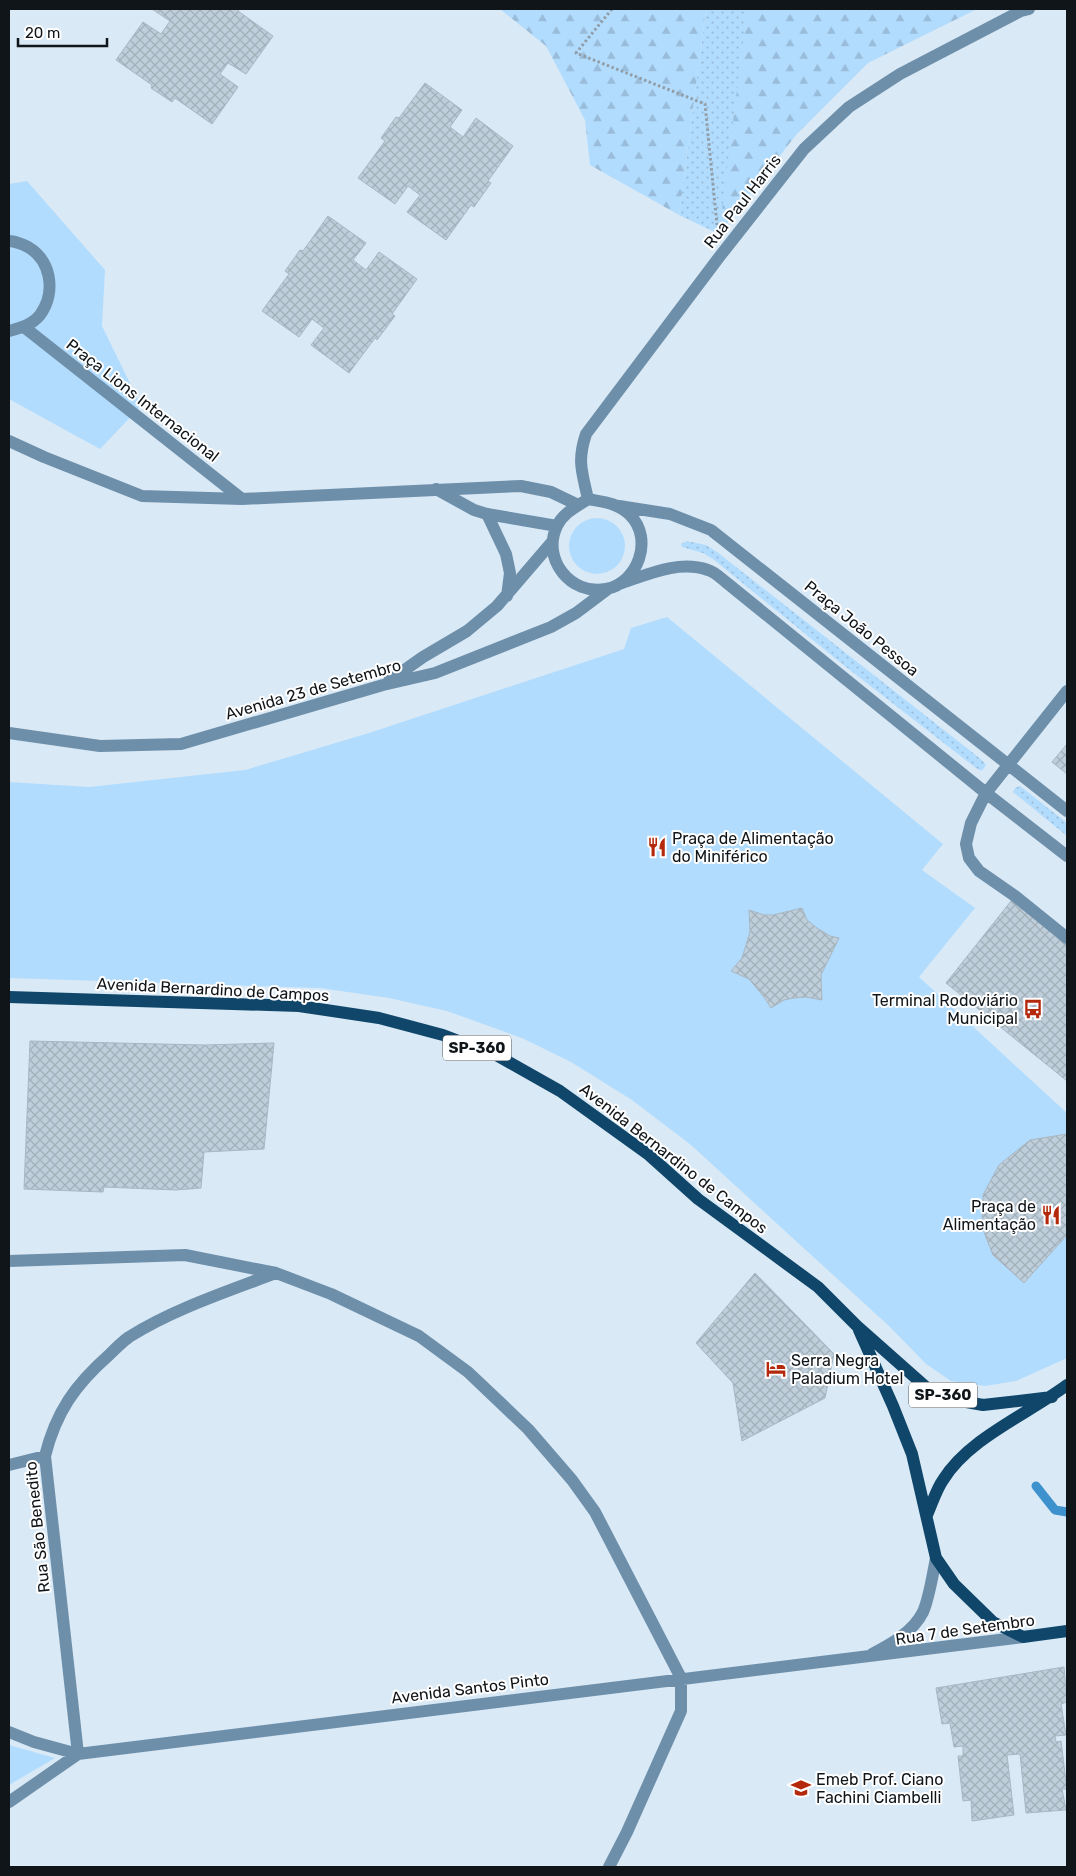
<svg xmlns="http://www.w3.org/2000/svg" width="1076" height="1876" viewBox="0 0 1076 1876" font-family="Rubik,sans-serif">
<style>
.grass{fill:url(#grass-dots)}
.forest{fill:url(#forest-firs)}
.park{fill:#b2dcfe}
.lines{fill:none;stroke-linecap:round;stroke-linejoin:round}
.stream{stroke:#3d91cd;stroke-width:9}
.building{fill:url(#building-cross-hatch);stroke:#a8b7c3}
.path{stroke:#919da7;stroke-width:3;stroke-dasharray:2.5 2.5;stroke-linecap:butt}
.minor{stroke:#6e8faa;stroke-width:12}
.major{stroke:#0f4669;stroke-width:12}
.labels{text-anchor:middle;stroke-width:4;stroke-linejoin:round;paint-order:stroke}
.shield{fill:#fff;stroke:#585b5e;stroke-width:1}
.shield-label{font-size:15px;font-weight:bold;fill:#101519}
.street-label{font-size:16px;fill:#101519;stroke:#fff}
.poi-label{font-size:16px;fill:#101519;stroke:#fff;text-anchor:start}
</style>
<defs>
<pattern id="grass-dots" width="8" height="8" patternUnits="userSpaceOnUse" patternTransform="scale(1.25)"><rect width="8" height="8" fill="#b2dcfe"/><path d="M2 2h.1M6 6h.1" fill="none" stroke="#98bcd9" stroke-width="1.8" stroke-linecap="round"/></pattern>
<pattern id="forest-firs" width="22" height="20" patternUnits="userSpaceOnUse" patternTransform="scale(1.25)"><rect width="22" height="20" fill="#b2dcfe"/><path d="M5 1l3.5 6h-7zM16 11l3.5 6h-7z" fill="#98bcd9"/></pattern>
<pattern id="building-cross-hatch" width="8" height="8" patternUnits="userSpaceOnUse" patternTransform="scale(1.25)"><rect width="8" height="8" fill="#beceda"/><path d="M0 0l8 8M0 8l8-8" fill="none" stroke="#a2b0ba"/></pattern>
</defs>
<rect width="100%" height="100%" fill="#d9e9f6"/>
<path class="grass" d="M706 9H750L719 234 679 215Z
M687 541 706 545 717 552 982 760 986 765 984 768 981 771 976 768 846 667 713 559 703 553 682 547 681 544Z
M1020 786 1067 823V836L1013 792 1015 788Z"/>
<path class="forest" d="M500 9H706L679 215 590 165 585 120 546 46Z
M747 9H977L868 63 796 135 719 234Z"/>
<path class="park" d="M27 181 105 270 102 326 141 406 100 449 9 399V184Z
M569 546a28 28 0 1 1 56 0a28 28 0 1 1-56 0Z
M667 617 943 844 922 870 975 908 919 977 1067 1113V1358L1016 1381 985 1386 951 1381 926 1364 890 1327 691 1145 632 1100 571 1062 522 1038 447 1011 389 998 320 988 9 978V782L89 787 245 770 369 733 624 649 631 628Z
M9 1745 55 1758 9 1785Z"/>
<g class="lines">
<path class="stream" d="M1036 1486 1055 1510 1067 1512"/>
</g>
<path class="building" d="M152 9H240L238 11 273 36 246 74 228 63 220 74 238 87 212 124 175 98 172 102 151 88 152 85 116 60 143 22 161 34 170 21Z
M425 83 462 110 450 127 463 137 476 118 513 146 488 181 491 183 474 207 471 205 446 240 407 212 420 195 408 186 395 204 358 178 385 141 381 138 396 117 399 118Z
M328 216 366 243 353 260 366 270 379 252 417 279 392 314 395 316 377 340 375 338 349 373 311 345 324 328 312 319 299 337 262 311 289 274 285 271 300 250 303 251Z
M1067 744V774L1052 762Z
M1015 896 1067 938V1081L946 983Z
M802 908 807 920 817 928 830 936 839 938 821 975 822 1000 806 997 794 998 784 1000 771 1008 764 997 749 979 731 971 742 958 750 932 749 910 764 915H773Z
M30 1041 205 1045 274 1043 264 1149 204 1152 201 1188 176 1190 104 1187 103 1192 24 1189Z
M1067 1134V1235L1024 1283 993 1255 982 1227 983 1195 999 1165 1030 1140Z
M755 1273 834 1354 825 1398 742 1441 733 1383 696 1343Z
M1064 1667 1067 1702 1061 1704 1066 1735 1055 1736 1056 1742 1061 1741 1067 1789H1062L1066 1810 1026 1813 1020 1754 1007 1755 1014 1815 972 1821 971 1800 963 1801 958 1756H963V1746L954 1747 950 1723 942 1724 936 1688Z"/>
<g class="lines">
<path class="path" d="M612 9 576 53 705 104 717 225"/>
<path class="minor" d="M9 241C14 241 19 243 24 245 51 257 57 292 40 315 32 325 20 328 9 331
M24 327 242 499
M9 441 44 457 142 496 242 499 521 486 551 492 578 505
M436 489 474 510 487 514 557 526
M588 499C582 472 577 461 586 434L720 256 804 149 849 107 900 74 1021 11 1029 9
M588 499C604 502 618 503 630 515 654 539 638 583 606 589 571 596 541 559 557 526 563 513 576 507 588 499Z
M619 506 670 514 711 530 1067 811
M487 514 506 554 510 573 507 596
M622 583C649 574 679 560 708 570 715 572 722 579 727 583L986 793 1067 856
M389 681 423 657 467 631 497 606 552 542
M1067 691 986 793 971 823 966 844 969 858 979 871 1015 896 1067 938
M9 733 100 746 181 744 383 685 435 673 551 627 576 613 608 589
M9 1261 185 1255 276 1273 331 1294 419 1336 468 1372 528 1429 572 1480 595 1512 681 1678V1711L627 1832 609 1867
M9 1465 45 1456
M872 1654C891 1644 913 1632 923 1612 929 1599 933 1573 936 1558
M9 1732 34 1742 78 1754 1023 1637
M78 1754 45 1456C56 1412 75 1385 109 1355 115 1349 122 1342 129 1337 174 1309 226 1292 276 1273
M9 1802 78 1754"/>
<path class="major" d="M9 997 299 1006 379 1018 443 1035 498 1056 560 1091 649 1155 698 1199 818 1287 857 1326 927 1388 950 1399 983 1405 1052 1397
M859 1330 893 1406 912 1454 936 1558 954 1584 993 1622 1023 1637 1067 1631
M927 1515C932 1504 936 1490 943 1480 969 1438 1028 1414 1067 1385"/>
</g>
<defs>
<symbol id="restaurant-bare" viewBox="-9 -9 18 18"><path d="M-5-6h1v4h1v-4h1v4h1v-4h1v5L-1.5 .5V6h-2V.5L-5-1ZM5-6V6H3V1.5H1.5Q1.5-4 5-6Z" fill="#b4280b" stroke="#fff" stroke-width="2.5" paint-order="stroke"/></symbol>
<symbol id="bus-bare" viewBox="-9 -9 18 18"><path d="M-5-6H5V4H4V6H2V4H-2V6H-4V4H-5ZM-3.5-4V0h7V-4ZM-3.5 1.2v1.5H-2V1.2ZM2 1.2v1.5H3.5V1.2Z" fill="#b4280b" stroke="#fff" stroke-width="2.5" paint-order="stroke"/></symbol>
<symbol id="hotel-bare" viewBox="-9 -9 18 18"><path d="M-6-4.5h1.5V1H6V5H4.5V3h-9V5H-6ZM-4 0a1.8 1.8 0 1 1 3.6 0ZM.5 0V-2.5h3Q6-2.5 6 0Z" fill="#b4280b" stroke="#fff" stroke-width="2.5" paint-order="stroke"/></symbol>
<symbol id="school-bare" viewBox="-9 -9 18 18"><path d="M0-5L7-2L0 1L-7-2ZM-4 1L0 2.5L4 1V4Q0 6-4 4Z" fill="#b4280b" stroke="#fff" stroke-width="2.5" paint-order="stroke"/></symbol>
</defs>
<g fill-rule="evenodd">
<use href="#restaurant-bare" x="643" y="833" width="28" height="28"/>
<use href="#bus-bare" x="1019" y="995" width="28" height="28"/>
<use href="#restaurant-bare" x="1037" y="1201" width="28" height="28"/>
<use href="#hotel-bare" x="762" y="1355" width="28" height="28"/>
<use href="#school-bare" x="787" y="1774" width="28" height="28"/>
</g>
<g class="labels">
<g class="shield">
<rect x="443" y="1035.5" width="68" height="25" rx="4"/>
<rect x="909" y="1382.5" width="68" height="25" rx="4"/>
</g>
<g class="shield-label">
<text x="477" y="1053">SP-360</text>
<text x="943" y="1400">SP-360</text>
</g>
<g class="street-label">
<text transform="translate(742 201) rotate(-52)" y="6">Rua Paul Harris</text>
<text transform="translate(143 400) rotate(38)" y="6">Praça Lions Internacional</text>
<text transform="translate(862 628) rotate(39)" y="6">Praça João Pessoa</text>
<text transform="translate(313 689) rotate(-16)" y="6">Avenida 23 de Setembro</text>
<text transform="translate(213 989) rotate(3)" y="6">Avenida Bernardino de Campos</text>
<text transform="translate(674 1158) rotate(38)" y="6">Avenida Bernardino de Campos</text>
<text transform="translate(37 1527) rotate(-96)" y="6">Rua São Benedito</text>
<text transform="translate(965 1629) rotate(-8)" y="6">Rua 7 de Setembro</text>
<text transform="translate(470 1688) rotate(-7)" y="6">Avenida Santos Pinto</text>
</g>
<g class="poi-label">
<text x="672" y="844">Praça de Alimentação<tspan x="672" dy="18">do Miniférico</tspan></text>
<text x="1018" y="1006" text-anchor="end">Terminal Rodoviário<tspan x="1018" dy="18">Municipal</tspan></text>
<text x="1036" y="1212" text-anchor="end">Praça de<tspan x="1036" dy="18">Alimentação</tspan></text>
<text x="791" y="1366">Serra Negra<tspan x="791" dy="18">Paladium Hotel</tspan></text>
<text x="816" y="1785">Emeb Prof. Ciano<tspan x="816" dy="18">Fachini Ciambelli</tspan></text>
</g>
</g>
<rect width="1076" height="1876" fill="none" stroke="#101519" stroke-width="20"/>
<path d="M18 38v8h89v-8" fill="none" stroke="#101519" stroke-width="2.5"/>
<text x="25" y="38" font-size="15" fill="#101519" stroke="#ffffff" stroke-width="4" paint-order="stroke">20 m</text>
</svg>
